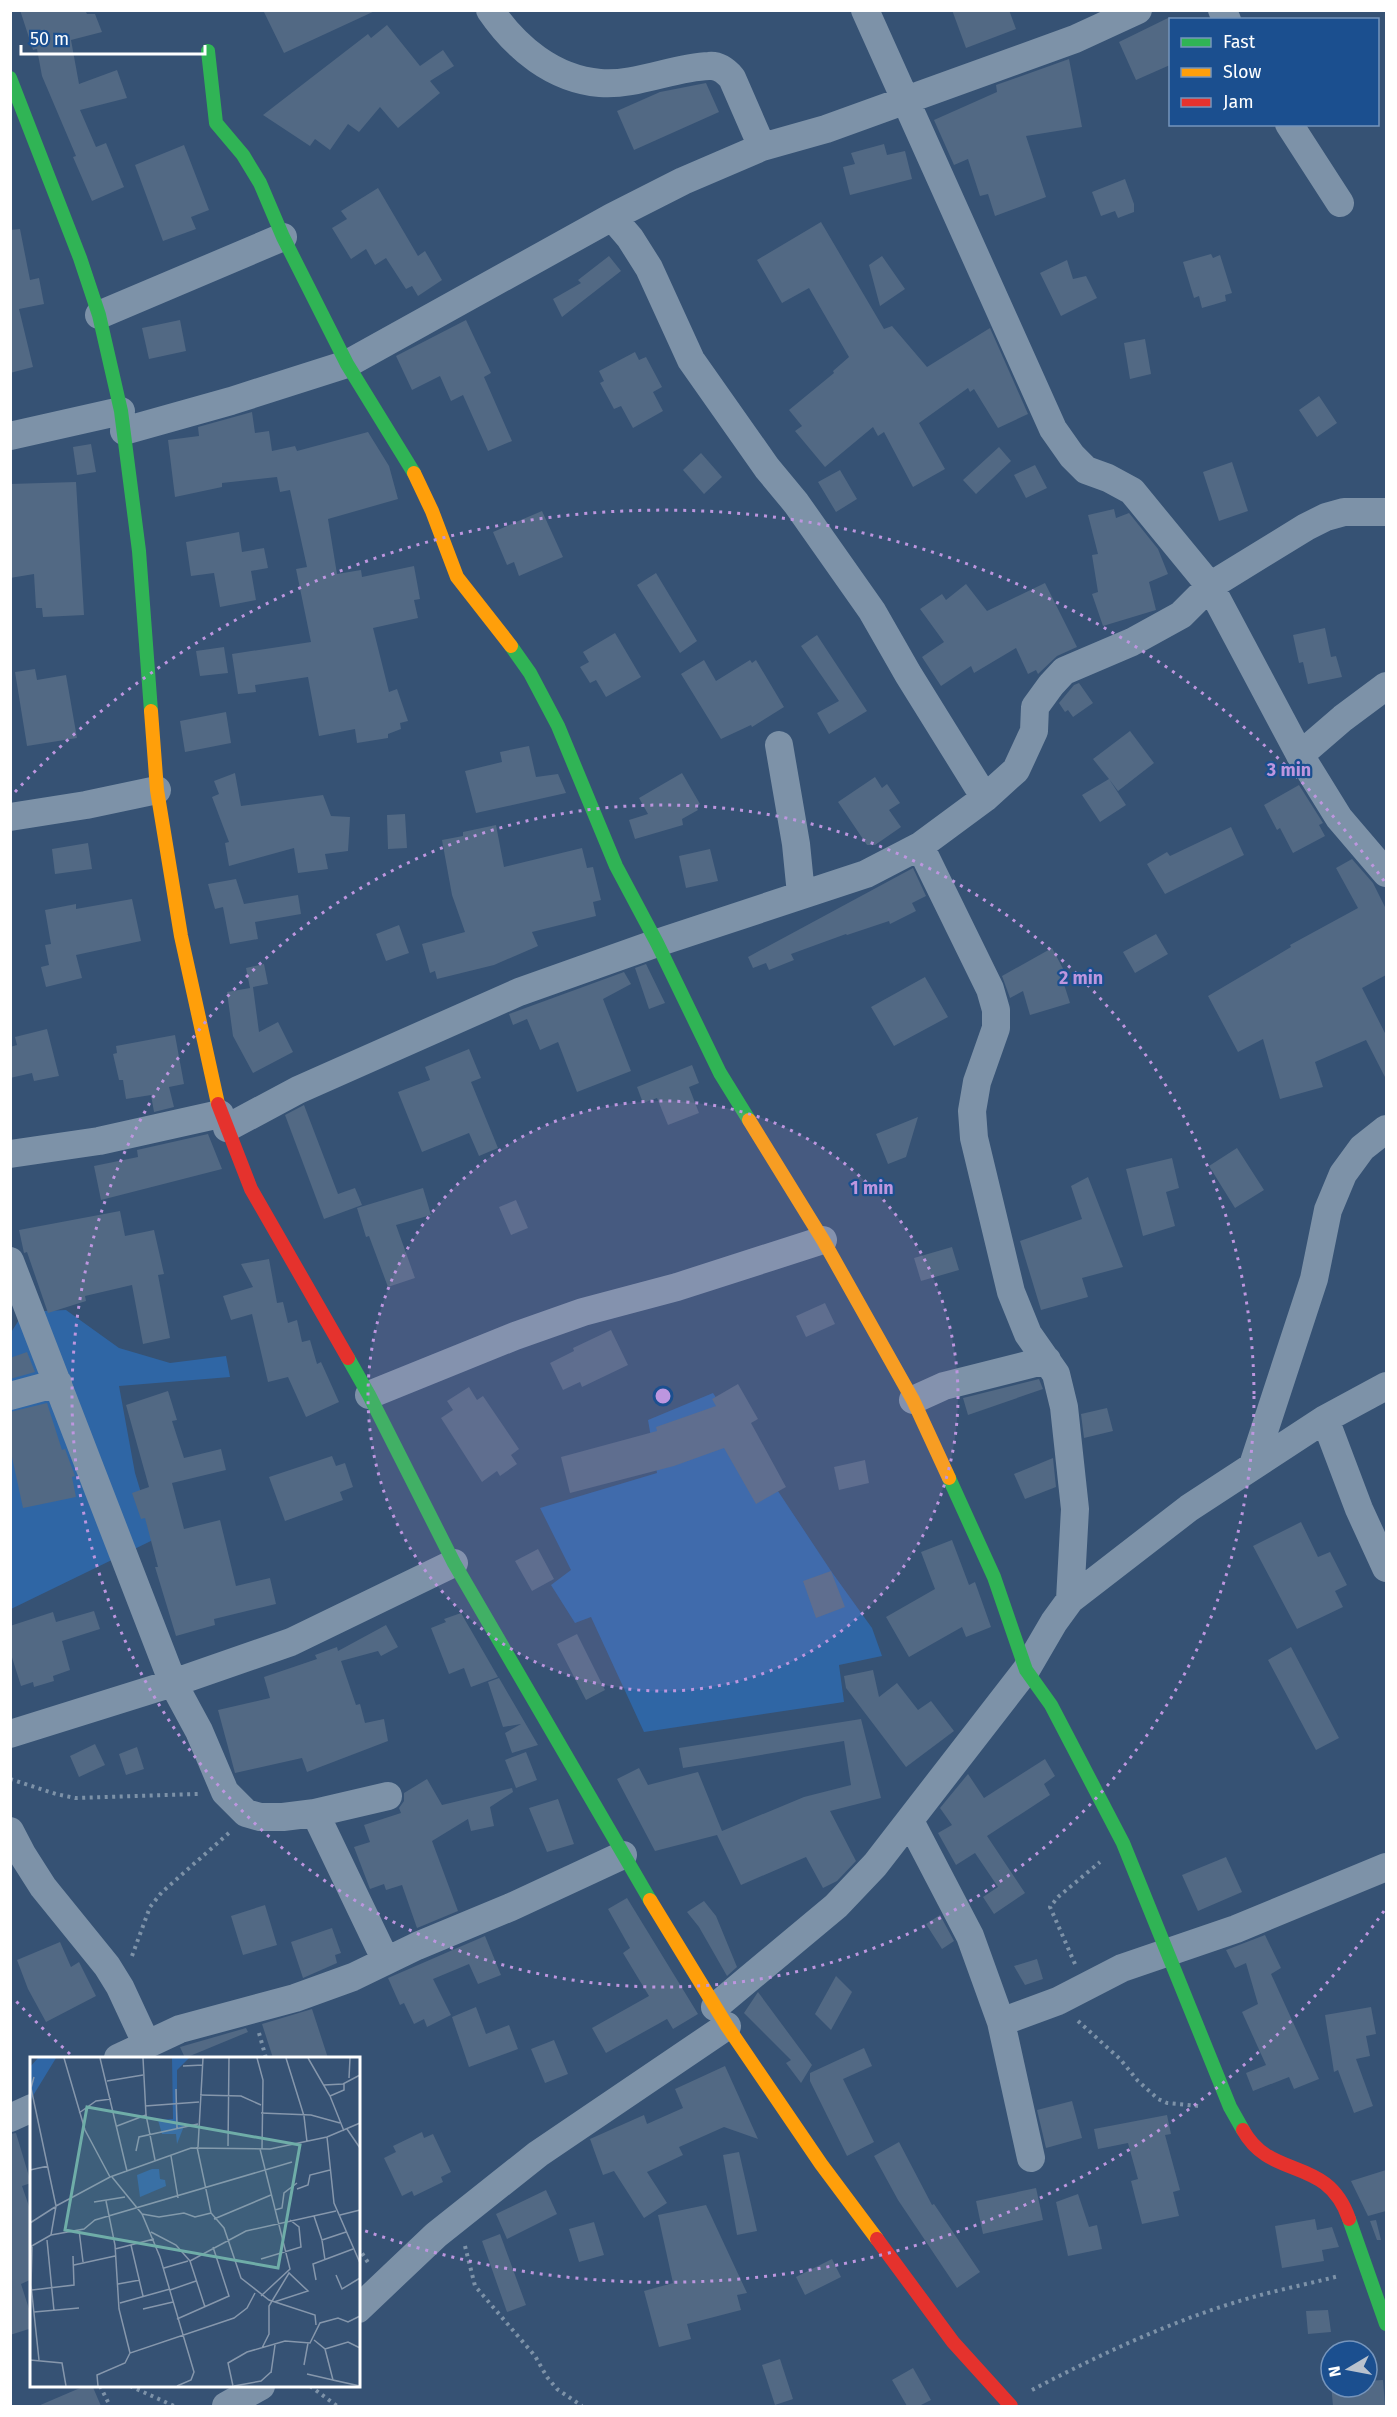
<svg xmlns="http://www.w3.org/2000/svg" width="1397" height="2417" viewBox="0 0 1397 2417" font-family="'Fira Sans',sans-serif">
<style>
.green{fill:#2f66a5}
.building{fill:#526984}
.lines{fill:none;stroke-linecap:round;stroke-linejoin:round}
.path{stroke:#7d92a8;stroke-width:4;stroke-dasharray:3 4.5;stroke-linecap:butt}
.street{stroke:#7d92a8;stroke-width:28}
.fast{stroke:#30b455;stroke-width:14}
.slow{stroke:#ff9f0a;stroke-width:14}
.jam{stroke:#e5322d;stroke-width:14}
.ring{fill:none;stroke:#bd96df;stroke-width:3;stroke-dasharray:3 6}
.inset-road{fill:none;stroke:#8697ac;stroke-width:1.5}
.view{fill:#6fada8;fill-opacity:0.15;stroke:#6fada8;stroke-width:3}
.inset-edge{fill:none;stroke:#fff;stroke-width:3}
.centre{fill:#bd96df;stroke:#1b4f8f;stroke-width:3}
.ring-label{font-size:18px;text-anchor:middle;font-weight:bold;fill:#bd96df;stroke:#1b4f8f;stroke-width:4.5;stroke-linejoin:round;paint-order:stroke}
</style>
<rect width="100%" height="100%" fill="#365274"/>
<path class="green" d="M66 1310 119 1348 170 1363 226 1356 230 1377 119 1386 135 1473 155 1539 11 1609 10 1334 24 1312Z
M713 1393 831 1571 872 1628 882 1656 839 1665 844 1702 644 1732 591 1617 575 1623 551 1585 571 1570 540 1508 657 1473 648 1420Z"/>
<path class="building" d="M20 10H85L87 14H95L102 32 71 40 79 84 117 70 127 98 80 110 96 147 106 143 124 187 92 201 73 157 76 156 42 76 37 49 33 50Z
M263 10H377L284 53Z
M952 10H1009L1016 29 966 48Z
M1170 17V65L1136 80 1119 42Z
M387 25 420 66 443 50 454 66 430 81 440 93 398 128 380 107 359 132 348 124 330 150 315 139 310 146 263 115 368 34 371 38Z
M1069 59 1082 127 1026 136 1046 197 995 216 988 194 980 196 968 159 954 165 934 120 997 92 996 85Z
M706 83 719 112 634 150 617 111 660 92Z
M884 144 887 155 905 151 912 179 850 195 843 167 855 164 851 153Z
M184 145 209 210 191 217 196 229 163 241 135 165Z
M1125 179 1134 204V212L1118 218 1115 211 1101 216 1092 192Z
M378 188 418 256 425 251 442 280 418 296 412 286 406 289 386 258 375 265 366 249 351 259 332 228 347 219 341 211Z
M821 222 884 329 892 326 927 367 990 328 1028 414 998 428 974 389 970 392 968 388 919 423 945 469 913 487 884 432 878 436 873 427 825 467 795 431 802 426 789 410 834 373 833 371 849 357 809 288 782 303 757 260Z
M20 229 30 280 39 278 44 304 19 309 33 367 10 373V230Z
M1211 254 1213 258 1220 255 1232 293 1225 295 1226 301 1202 308 1199 296 1194 298 1183 262Z
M609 256 621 271 562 317 553 299 581 283 578 280Z
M882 256 905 289 880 306 869 265Z
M1067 260 1073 279 1086 276 1097 298 1061 316 1040 273Z
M180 320 186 351 149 359 142 328Z
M466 320 491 373 484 377 512 441 488 451 463 395 451 401 440 376 412 390 396 356Z
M1145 339 1151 374 1130 379 1124 343Z
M635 352 639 360 646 357 662 387 653 392 663 411 633 428 621 406 614 409 600 383 604 381 599 371Z
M1319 396 1337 423 1317 437 1299 410Z
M252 412 255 433 269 431 272 451 295 446 297 451 368 432 389 466 398 499 328 519 337 574 361 570 362 577 414 566 420 599 414 600 418 618 373 628 389 692 397 689 408 721 400 723 401 729 388 734V738L357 743 355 729 319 736 308 677 255 685 256 692 238 694 232 654 311 642 296 569 307 567 290 490 280 492 277 477 222 483V487L175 497 168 440 199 436 198 427Z
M91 444 96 472 77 475 73 447Z
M999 447 1011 461 976 494 963 480Z
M701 453 722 477 704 494 683 470Z
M1232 462 1248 511 1219 521 1203 472Z
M1035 465 1047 488 1026 498 1014 475Z
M840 470 857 499 836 512 818 482Z
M76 482 84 615 43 617 42 608H36L34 574 10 578V484Z
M1114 509 1116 518 1129 513 1158 549 1168 574 1149 582 1156 610 1103 626 1092 594 1098 592 1092 555 1098 554 1088 515Z
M542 511 563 557 519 576 514 562 507 565 493 532Z
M239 532 242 552 264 548 268 568 251 571 256 600 220 607 214 573 191 576 186 542Z
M656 573 697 641 680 653 637 585Z
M1045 583 1077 647 1057 656 1038 674 1036 670 1028 674 1016 648 974 673 971 666 941 686 922 657 944 642 920 609 942 594 946 600 966 584 987 611Z
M1325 628 1331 657 1336 656 1342 677 1308 684 1303 662 1299 663 1293 635Z
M615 633 641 677 606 697 596 680 590 683 580 667 589 662 583 652Z
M817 635 867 711 829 734 817 713 839 701 801 646Z
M224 647 228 673 200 676 196 651Z
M704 660 716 681 750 660 752 663 756 660 784 707 752 727 751 725 721 739 681 674Z
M35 669 37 680 66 675 77 738 27 746 15 672Z
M1079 683 1093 703 1073 717 1068 710 1065 712 1059 703 1074 685Z
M226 712 231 743 185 752 180 721Z
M1130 731 1154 763 1118 791 1109 779 1126 805 1100 822 1082 795 1109 779 1093 759Z
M529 746 536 777 558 774 566 793 476 813 465 771 502 762 500 752Z
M235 773 241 806 323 795 331 816 350 817 348 851 325 854 328 869 298 873 294 848 229 866 225 843 229 842 212 797 219 794 214 781Z
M682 773 700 804 696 807 698 810 682 819 683 825 635 839 629 820 648 814 639 798Z
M875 777 882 788 887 784 900 803 889 810 901 827 875 845H867L838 802Z
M1299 785 1323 823 1319 825 1325 836 1293 853 1280 828 1277 830 1264 805Z
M405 814 407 848 388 849 387 815Z
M496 825 504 867 582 848 587 868 593 867 601 900 593 902 596 916 532 932 538 946 494 965 437 979 435 971 430 973 422 944 465 932 452 895 442 840 463 836V832Z
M1231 827 1244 855 1165 894 1147 864 1167 852 1170 856Z
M88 843 92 869 55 874 52 849Z
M710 849 718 881 686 888 679 856Z
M1352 859 1373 883 1386 909V975L1362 988 1386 1035V1079L1366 1040 1315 1062 1323 1087 1280 1099 1263 1039 1238 1052 1208 996 1291 947 1290 945 1358 908 1336 868Z
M913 868 926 896 912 903 916 911 890 924 889 921 847 935 846 934 791 954 794 960 769 970 766 963 753 968 748 957Z
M236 879 244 904 298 895 301 914 255 922 258 939 230 944 223 907 215 909 208 884Z
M132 899 141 941 76 955 82 978 46 987 41 967 49 965 45 945 51 944 45 910 76 904V909Z
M399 925 409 953 386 961 376 934Z
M1156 934 1168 954 1135 973 1123 952Z
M1052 948 1067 976 1062 978 1070 1003 1030 1015 1023 991 1010 998 1002 976Z
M264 964 268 984 253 987 259 1032 278 1022 293 1052 253 1073 233 1036 227 992 250 988 246 968Z
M646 964 665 1003 649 1009 635 968Z
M624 972 631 984 603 999 631 1071 577 1092 558 1042 540 1050 527 1019 513 1025 509 1014Z
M925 977 948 1017 894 1046 871 1007Z
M47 1029 59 1076 34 1081 32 1073 10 1078V1047L17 1045 15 1037Z
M175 1035 184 1084 169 1087 174 1107 154 1112 151 1095 126 1099 123 1080H119L113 1054 117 1053 116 1046Z
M469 1049 481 1078 471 1082 498 1148 479 1156 469 1133 422 1152 398 1092 430 1080 425 1067Z
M692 1065 699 1083 689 1087 699 1113 668 1125 657 1098 643 1103 637 1087Z
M304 1105 338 1194 355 1188 362 1205 324 1219 285 1115Z
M918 1117 906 1157 888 1164 876 1134Z
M208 1134 222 1169 101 1200 94 1166 138 1157 137 1150Z
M1237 1148 1264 1190 1235 1208 1209 1166Z
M1172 1158 1179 1188 1166 1192 1175 1226 1143 1236 1126 1169Z
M1088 1177 1123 1267 1082 1278 1088 1297 1041 1310 1020 1241 1082 1219 1071 1186Z
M423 1188 431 1215 396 1225 415 1278 388 1287 369 1236 366 1237 357 1208Z
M516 1200 528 1228 511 1235 499 1207Z
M120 1211 125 1236 154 1230 164 1274 158 1275 170 1338 143 1344 132 1285 85 1296 86 1301 48 1313 27 1252 24 1253 19 1230Z
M952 1247 959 1270 921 1281 914 1258Z
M269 1259 277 1303 283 1302 288 1323 297 1320 302 1342 310 1340 317 1364 321 1362 339 1402 306 1417 288 1377 268 1382 252 1314 231 1320 223 1296 253 1287 241 1264Z
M825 1303 835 1324 806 1337 796 1316Z
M611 1330 628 1365 582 1387 580 1382 563 1390 550 1363 574 1351 573 1348Z
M27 1352 35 1372 10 1379V1358Z
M1039 1379 1043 1389 968 1415 963 1398Z
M738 1384 758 1419 751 1423 786 1487 756 1504 724 1448 674 1466 570 1493 561 1457 657 1431 656 1427 716 1406 712 1399Z
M469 1387 477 1400 483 1396 519 1449 511 1455 517 1464 500 1476 497 1471 482 1482 441 1418 453 1410 447 1401Z
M168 1391 177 1420 172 1421 184 1458 221 1449 226 1470 172 1483 184 1529 220 1520 236 1586 270 1578 276 1604 214 1619 215 1625 176 1636 155 1567H158L145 1518 141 1519 132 1493 149 1487 126 1405Z
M47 1403 62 1450 65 1449 75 1476 72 1477 76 1497 23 1508 10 1448V1412Z
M1107 1408 1113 1431 1084 1438 1081 1414Z
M332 1456 336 1466 345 1463 353 1487 340 1492 343 1500 285 1521 269 1477Z
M1053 1458 1056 1487 1025 1499 1014 1474Z
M865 1460 869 1483 839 1490 834 1467Z
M1301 1522 1318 1557 1330 1552 1347 1585 1335 1591 1343 1607 1297 1629 1253 1546Z
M952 1540 969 1585 975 1582 991 1627 966 1637 962 1627 909 1657 886 1617 935 1589 921 1552Z
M538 1549 554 1579 532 1591 515 1561Z
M831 1571 845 1607 816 1618 803 1581Z
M94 1611 100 1629 62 1641 70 1670 53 1676 54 1681 34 1687 33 1682 21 1686 10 1651V1626L53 1612 56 1622Z
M461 1613 498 1677 471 1687 464 1668 449 1674 431 1628 446 1622 444 1619Z
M386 1625 398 1647 381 1656 378 1651 341 1661 356 1705 360 1704 365 1723 384 1719 388 1741 307 1772 302 1758 235 1773 218 1710 270 1698 264 1677 317 1659 315 1655 337 1647 338 1651Z
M577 1634 605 1690 586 1700 557 1644Z
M1291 1647 1339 1738 1316 1750 1268 1660Z
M873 1670 879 1697 897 1683 918 1710 931 1701 954 1731 906 1767 846 1688 844 1676Z
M499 1678 538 1745 512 1753 505 1733 521 1724 503 1727 488 1682Z
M861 1719 881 1798 830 1811 856 1861 837 1881 823 1888 806 1857 741 1885 717 1835 655 1851 617 1779 639 1768 648 1785 698 1772 722 1831 804 1797 851 1785 844 1741 683 1768 679 1748Z
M95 1744 105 1765 79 1777 70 1756Z
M137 1747 144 1769 126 1775 119 1754Z
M526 1752 537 1780 516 1788 505 1760Z
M1045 1759 1055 1776 1044 1784 1050 1795 987 1836 1025 1893 994 1914 983 1897 998 1887 975 1853 956 1865 938 1833 952 1825 940 1808 968 1774 984 1798Z
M427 1779 442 1805 512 1788 513 1792 490 1807 494 1826 471 1831 468 1819 432 1841 458 1911 417 1928 402 1885 386 1890 384 1884 370 1889 354 1847 370 1842 364 1825 401 1813 399 1808 404 1801V1793Z
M558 1799 574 1844 547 1852 529 1808Z
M1226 1857 1242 1892 1198 1911 1182 1875Z
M627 1898 698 2014 673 2029 667 2019 606 2053 592 2028 649 1996 623 1953 630 1948 608 1909Z
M704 1901 716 1916 737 1967 727 1976 699 1927 687 1912Z
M265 1905 277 1945 243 1955 231 1916Z
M940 1915 954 1941 942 1949 926 1924Z
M332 1928 341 1953 335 1955 337 1963 303 1978 291 1942Z
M1265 1935 1281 1968 1271 1974 1319 2079 1294 2089 1289 2077 1253 2091 1246 2073 1266 2065 1242 2012 1258 2004 1246 1963 1235 1968 1226 1950Z
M485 1936 501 1975 478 1984 469 1964 433 1979 451 2015 427 2027 424 2019 414 2024 404 2003 400 2005 388 1978Z
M60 1942 71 1967 79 1962 96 1996 46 2022 28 1989 17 1960Z
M1037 1959 1043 1979 1025 1985 1014 1966Z
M836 1976 852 1992 831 2030 815 2014Z
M758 1992 812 2065 801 2083 786 2063 791 2060 744 2013Z
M476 2007 486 2034 509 2025 518 2049 469 2067 452 2017Z
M1371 2007 1376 2034 1366 2036 1370 2056 1356 2059 1373 2106 1354 2113 1338 2070 1334 2072 1325 2015Z
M312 2009 328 2058H273L262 2024Z
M246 2028 248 2032 185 2058 180 2047Z
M554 2040 568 2074 545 2083 531 2049Z
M864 2048 872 2066 843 2079 874 2142 847 2156 810 2081V2073Z
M725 2066 758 2139 724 2127 679 2147 683 2155 647 2172 667 2203 644 2218 614 2171 603 2175 590 2139 644 2115 647 2124 683 2108 675 2089Z
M1072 2101 1082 2138 1046 2148 1037 2110Z
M1167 2115 1171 2134 1165 2135 1180 2190 1173 2192 1179 2216 1142 2224 1131 2181 1138 2179 1128 2143 1098 2149 1094 2129Z
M422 2132 424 2138 433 2134 451 2172 441 2177 443 2182 414 2196 412 2191 402 2196 384 2158 396 2152 393 2146Z
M16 2133 31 2183 22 2186 32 2215V2279L21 2284 32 2318V2328L10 2335V2134Z
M899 2142 932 2205 934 2204 980 2272 957 2288 898 2200 874 2156Z
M739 2152 757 2231 737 2235 723 2155Z
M1386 2170V2211L1368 2216 1351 2181Z
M1036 2188 1043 2220 983 2234 976 2201Z
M546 2190 557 2214 507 2239 496 2214Z
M1078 2194 1089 2227 1097 2225 1102 2249 1068 2256 1056 2202Z
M706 2205 747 2293 737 2295 741 2310 687 2324 691 2339 659 2347 644 2291 673 2283 658 2215Z
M1315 2219 1317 2230 1332 2227 1339 2247 1322 2250 1324 2261 1282 2268 1275 2226Z
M1376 2220 1381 2240H1377L1370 2221Z
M594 2222 604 2255 579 2262 569 2229Z
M500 2234 526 2305 507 2312 482 2241Z
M832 2259 841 2277 805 2295 796 2277Z
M1328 2310 1331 2332 1308 2334 1306 2311Z
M780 2359 793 2399 775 2405 762 2365Z
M913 2368 931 2400 919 2406H907L892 2380Z
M1383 2380 1385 2406H1333L1331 2384V2387H1367V2381Z
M87 2385H92L101 2406H38Z"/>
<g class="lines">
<path class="path" d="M10 1779 56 1794 75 1798 198 1794
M132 1956 150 1907 162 1892 229 1833
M1075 1964 1050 1907 1058 1897 1100 1862
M1078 2021 1120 2059 1138 2081 1158 2099 1167 2103 1199 2106
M259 2033 266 2058
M465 2246 475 2286 535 2356 547 2377 557 2389 582 2406
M358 2247 369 2264
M100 2386 110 2406
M130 2386 174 2406
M310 2386 337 2406
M1032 2390C1097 2356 1163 2325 1233 2303 1267 2292 1304 2285 1339 2276"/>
<path class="street" d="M490 10C516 48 553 79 600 83 636 86 674 67 709 66 718 65 726 71 732 78L762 147
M865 10 1053 429 1072 456 1086 470 1108 478 1132 491 1210 586 1300 755 1339 818 1386 873
M1222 10 1227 20
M1289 124 1340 203
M612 217 630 238 649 268 691 360 767 468 796 503 872 611 908 674 985 798
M99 315 283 237
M124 431 231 401 347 364 612 217 683 181 762 147 826 129 1075 39 1138 10
M10 436 121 411
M779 745 796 844 801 894
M1300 755 1343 718 1386 686
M10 817 86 805 157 790
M920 846 990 989 996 1010V1028L977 1082 972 1111 974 1138 1011 1292 1028 1334 1056 1374 1064 1407 1075 1509 1070 1600
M227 1128 298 1090 519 992 657 943 866 874 920 846 985 798 1016 770 1034 731 1035 707 1051 685 1064 671 1132 642 1181 615 1210 586 1306 527 1326 517 1344 512H1386
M10 1154 99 1141 220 1114
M10 1261 173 1683 199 1731 225 1792 246 1813 260 1817H283L315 1813 388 1796
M369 1395 515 1336 583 1312 677 1287 823 1240
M10 1396 58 1383
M913 1400 944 1386 1047 1360
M1325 1419 1359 1509 1386 1568
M1253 1465 1314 1279 1328 1210 1343 1174 1362 1148 1386 1129
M10 1734 173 1683 291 1642 454 1563
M315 1813 386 1961
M910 1821 970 1936 1001 2022 1031 2158
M10 1831 22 1854 43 1887 107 1966 120 1987 147 2045
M715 2007 836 1906 875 1865 1026 1670 1054 1622 1070 1600 1189 1508 1325 1419 1386 1386
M1001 2022 1058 2001 1122 1968 1236 1929 1386 1867
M118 2058 180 2029 295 1998 353 1977 417 1946 511 1907 623 1855
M10 2118 32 2108
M358 2309 436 2235 538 2154 727 2026
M226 2406 261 2386"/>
<path class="fast" d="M208 51 216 123 243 155 260 183 283 237 347 364 414 473
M10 78 80 258 99 315 121 411 139 551 151 711
M511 646 530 673 558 726 616 866 657 943 720 1073 749 1120
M348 1358 369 1395 454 1563 650 1900
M949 1478 994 1577 1026 1670 1051 1705 1123 1843 1230 2107 1243 2130
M1349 2219 1386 2324"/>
<path class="slow" d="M414 473 432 511 457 577 511 646
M151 711 157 790 181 936 218 1104
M749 1120 823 1240 913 1400 949 1478
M650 1900 727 2026 821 2164 877 2239"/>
<path class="jam" d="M218 1104 251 1189 348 1358
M1243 2130C1271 2181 1327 2155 1349 2219
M877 2239 953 2342 1011 2406"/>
</g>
<circle cx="663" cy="1396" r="295" fill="#bd96df" fill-opacity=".12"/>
<g class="ring">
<circle cx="663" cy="1396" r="295"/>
<circle cx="663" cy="1396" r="591"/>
<path d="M1384 1911A886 886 0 0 1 360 2229M70 2054A886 886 0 0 1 15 2000M15 792A886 886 0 0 1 1384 881"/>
</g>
<g transform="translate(30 2057)">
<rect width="330" height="330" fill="#365274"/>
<path d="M8 1H26L1 42 0 10ZM142 1H159L147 13V52L148 65 154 69 147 87 146 77H132L128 63 143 62ZM122 112H129L130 122 135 123 136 129 110 140 107 118Z" fill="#2f66a5"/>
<path class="inset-road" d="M34 1 55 73 80 120M70 1 97 114M113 1 116 58 125 103M227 1 233 23 232 92M256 1 274 59 277 85M278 1 300 39 314 74M153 9 173 8M4 20 1 31 26 149M319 21 320 1M77 24 113 18M294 28 313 27 330 18M146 32 147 71M170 38 211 39 231 48M300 39 314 33V26M115 49 169 45M49 56 66 44 81 42M231 56 281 58 310 66M87 69 116 58M317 72 330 91M297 80 304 146 330 206M198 89 199 1M167 90 181 156 194 171 211 221 239 243 285 258 286 268M168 90 173 1M230 92 260 212 231 239M106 94 109 80 168 67M141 99 148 141M0 113 18 109M82 120 112 157 130 200 164 315 161 323 147 329M267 132 278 128 280 118 300 113M76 144 85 188 89 252 100 296M64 145 95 140M26 149 80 120 161 91 240 92 297 80 330 66M245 153 252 151 254 136 267 126M112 157 129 160 154 156 165 160 181 156M310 158 330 153M284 159 292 183 316 175M184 162 241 138M0 166 25 150M49 173 53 205M121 175 146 188 160 204 216 174 306 154M21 178 54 172 65 163 262 105M17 183 24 254M292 183 295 203M101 188 113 239M0 190 21 178 26 149M2 190 1 228 9 303M85 192 124 182M231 202 271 190 269 170 260 163M160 204 175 250M44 208 85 199M134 211 158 204M306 218 312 232 330 221M286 223 283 207 323 192M88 227 110 223M2 233 44 228 43 199M140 233 166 224M90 246 140 232M113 252 143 245M4 255 49 251M147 262 199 239 183 190M284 283 295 292 303 323 330 329M232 291 239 277V249L259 216 278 234 244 245M295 292 318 285 330 291M0 303 32 306 36 329M274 308 278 286M241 316 245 288M277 317 303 323M68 329 67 318 95 306 100 296 204 261 217 251 225 236M203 329 198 306 217 295 255 284 280 286 290 266 308 261 318 265 330 259M204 329 231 324 241 315"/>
<path class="view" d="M57 50 270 88 248 211 35 173Z"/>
<rect width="330" height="330" class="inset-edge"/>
</g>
<circle cx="663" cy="1396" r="9" class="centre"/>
<g class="ring-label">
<text x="1289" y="776">3 min</text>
<text x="1081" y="984">2 min</text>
<text x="872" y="1194">1 min</text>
</g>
<rect width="1397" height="2417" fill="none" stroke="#ffffff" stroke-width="24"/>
<rect x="1169" y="18" width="210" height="108" fill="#1b4f8f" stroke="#7695bc" stroke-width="1.5"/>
<rect x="1181" y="38" width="30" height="9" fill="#30b455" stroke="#7695bc" stroke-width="1.5"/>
<text x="1223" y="48" font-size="18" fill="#ffffff">Fast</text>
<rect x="1181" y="68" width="30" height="9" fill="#ff9f0a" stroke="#7695bc" stroke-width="1.5"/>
<text x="1223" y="78" font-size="18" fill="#ffffff">Slow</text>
<rect x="1181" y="98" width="30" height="9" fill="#e5322d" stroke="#7695bc" stroke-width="1.5"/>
<text x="1223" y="108" font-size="18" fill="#ffffff">Jam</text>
<g transform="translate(1349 2369) rotate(260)"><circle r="28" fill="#1b4f8f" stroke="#7695bc" stroke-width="1.5"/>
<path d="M0-4.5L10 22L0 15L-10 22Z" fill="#b9c2ce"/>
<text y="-9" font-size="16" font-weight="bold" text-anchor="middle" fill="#ffffff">N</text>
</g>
<path d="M21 45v9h184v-9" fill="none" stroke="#ffffff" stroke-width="3"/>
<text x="30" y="45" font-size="18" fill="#ffffff" stroke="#1b4f8f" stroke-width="4.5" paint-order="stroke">50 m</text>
</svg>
